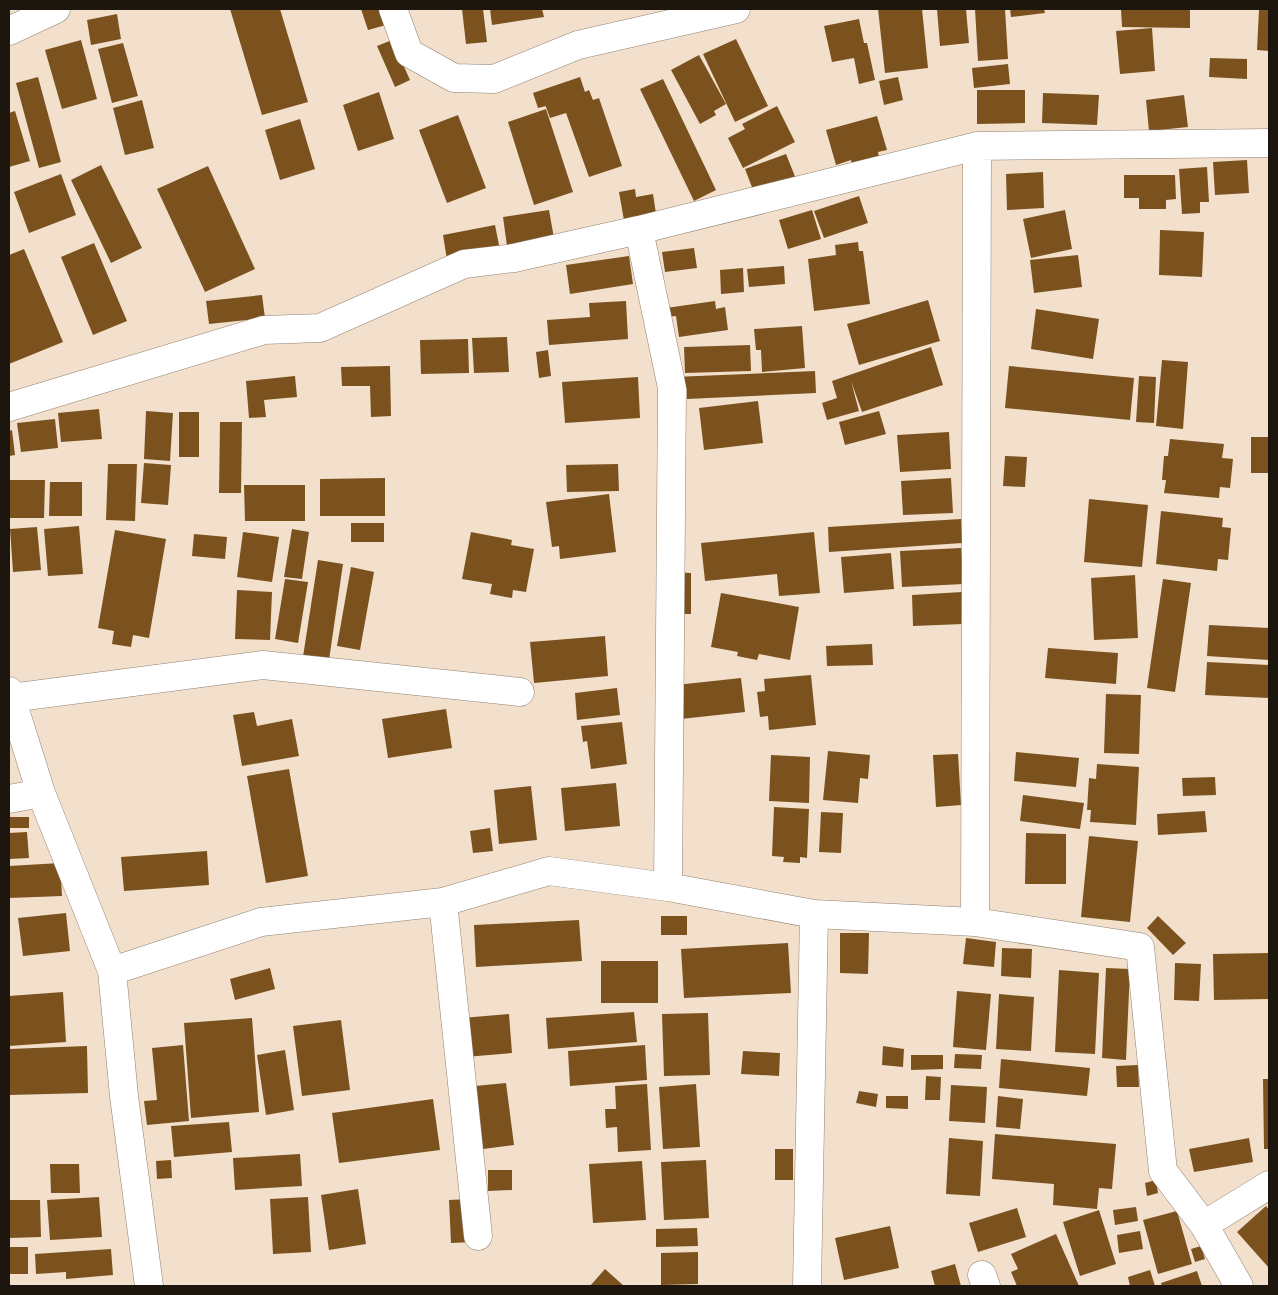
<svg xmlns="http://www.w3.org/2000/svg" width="1278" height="1295" viewBox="0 0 1278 1295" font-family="Ubuntu,sans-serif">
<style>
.building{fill:#7b521e}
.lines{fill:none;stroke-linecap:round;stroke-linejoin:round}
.minor-casing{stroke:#91806f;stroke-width:29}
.minor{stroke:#fff;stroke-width:28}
</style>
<rect width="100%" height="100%" fill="#f2e0cd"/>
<path class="building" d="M230 9H280L308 102 262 115Z
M361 9H382L386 25 368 30Z
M462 9H483L487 42 466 44Z
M490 9H542L544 17 492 25Z
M878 9H922L928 68 885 73Z
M937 9H966L969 43 940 46Z
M975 9H1005L1008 59 978 61Z
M1010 9H1044L1045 13 1011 17Z
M1121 9H1190V28L1122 27Z
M1259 9H1269V51L1257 50Z
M117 14 121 39 91 45 87 20Z
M859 19 864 43H867L875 80 859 84 854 58 832 62 824 26Z
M1152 28 1155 71 1120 74 1116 31Z
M736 39 768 106 735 122 703 54Z
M81 40 97 99 62 109 45 50Z
M392 40 410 80 395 87 377 46Z
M123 43 138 96 112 103 98 49Z
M699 55 726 104 714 111 716 115 700 124 671 70Z
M1210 58 1247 59V79L1209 77Z
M1008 64 1010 84 974 88 972 68Z
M38 77 61 162 39 168 16 83Z
M580 77 585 92 589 90 593 100 599 98 622 166 589 177 566 113 550 118 545 104 546 106 538 108 533 93Z
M898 77 903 100 884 105 879 81Z
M663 79 716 190 694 201 640 89Z
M977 90H1025V123L977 124Z
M379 92 394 139 358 151 343 105Z
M1043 93 1099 95 1097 125 1042 123Z
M1184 95 1188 127 1149 131 1146 100Z
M142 100 154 148 125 155 113 108Z
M777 106 795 142 743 168 728 138 745 129 742 124Z
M546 109 573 192 534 205 508 122Z
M15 111 30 161 9 167V113Z
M458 115 486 188 447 203 419 130Z
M877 116 887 150 878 152 879 157 852 165 851 160 836 165 826 130Z
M300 119 315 169 280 180 265 130Z
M786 154 796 179 755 195 745 169Z
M1247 160 1249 193 1215 195 1213 162Z
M101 165 142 248 111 263 71 180Z
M208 166 255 269 205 292 157 189Z
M1207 167 1209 202H1200V213L1182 214 1179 169Z
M1043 172 1044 208 1007 210 1006 174Z
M61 174 76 215 29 233 14 192Z
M1124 175H1175L1176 199 1166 200V209H1139V198H1124Z
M635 189 636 197 653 194 657 220 625 226 619 192Z
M859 196 868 223 824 238 814 211Z
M549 210 554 238 507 246 503 217Z
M812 210 821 239 788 249 779 220Z
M1065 210 1072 249 1031 258 1023 219Z
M495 225 500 250 447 260 443 235Z
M1160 230 1204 232 1202 277 1159 275Z
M858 242 859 251H863L870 304 814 311 808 259 836 255 835 245Z
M94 243 127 321 93 335 61 257Z
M694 248 697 268 665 272 662 252Z
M24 249 63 342 9 364V255Z
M1078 255 1082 287 1034 293 1030 260Z
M629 256 633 284 570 294 566 265Z
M784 266 785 284 749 287 747 269Z
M743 268 744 292 721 294 720 270Z
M262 295 265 318 209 324 206 301Z
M928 300 940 341 859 365 847 324Z
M626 301 628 339 549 345 547 320 590 317 589 303Z
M715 301 716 309 725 307 728 330 679 337 676 316 667 317 666 308Z
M1036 309 1099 319 1093 359 1031 349Z
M802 326 805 368 762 372 761 350H756L754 329Z
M507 337 509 372 474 373 472 338Z
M468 339 469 373 421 374 420 340Z
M750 345 751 371 685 373 684 347Z
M931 347 943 385 862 412 851 381 859 411 827 420 822 403 837 398 832 381Z
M548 350 551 376 539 378 536 352Z
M1162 360 1188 362 1183 429 1156 426Z
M390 366 391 416 371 417 370 386H342L341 367Z
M1009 366 1134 378 1130 420 1005 408Z
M815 371 816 393 687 399V388L675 389 674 377Z
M295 376 297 397 264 400 266 417 249 418 246 381Z
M1139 376 1156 377 1154 423 1136 422Z
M638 377 640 418 565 423 562 382Z
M758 401 763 443 704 450 699 408Z
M99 409 102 439 61 442 58 413Z
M146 411 173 413 170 461 144 459Z
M879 411 886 434 845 445 839 422Z
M179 412H199V457H179Z
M55 419 58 448 21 452 17 423Z
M220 422H242L241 493H219Z
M12 430 15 455 9 456V431Z
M949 432 951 469 900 472 897 435Z
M1251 437H1269V473H1251Z
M1170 439 1224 444 1222 458 1233 459 1230 488 1220 487 1219 498 1164 493 1166 480H1162L1164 456H1168Z
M1005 456 1027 457 1025 487 1003 486Z
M144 463 171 465 168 505 141 503Z
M108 464H137L135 521 106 520Z
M618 464 619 491 567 492 566 465Z
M385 478V516H320V479Z
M951 478 953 513 903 515 901 481Z
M9 480H45L44 518H9Z
M50 482H82V516H49Z
M244 485H305V521H245Z
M609 494 616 552 560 559 559 546 552 547 546 502Z
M1089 499 1148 505 1142 567 1084 562Z
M1161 511 1223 518 1222 527 1231 528 1228 560 1218 559 1217 571 1156 564Z
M961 519 962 543 829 552 828 527Z
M351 523H384V542H351Z
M79 526 83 574 48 576 44 529Z
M37 527 41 570 13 572 10 529Z
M292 529 309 532 302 579 284 577Z
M115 530 166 539 149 638 133 635 131 647 112 644 114 631 98 628Z
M243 532 279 537 272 582 237 577Z
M471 532 512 540 511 545 534 549 526 592 513 590 512 598 490 594 492 584 462 579Z
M814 532 820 593 779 596 777 574 705 581 701 543Z
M194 534 227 537 225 559 192 556Z
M961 548 964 584 902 587 900 551Z
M891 553 894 589 844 593 841 557Z
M318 560 343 564 328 667 302 663Z
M351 567 374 572 360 650 337 646Z
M671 572 691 573V614H671Z
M1135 575 1138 638 1094 640 1091 578Z
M285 579 308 582 298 643 275 639Z
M1163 579 1191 583 1175 692 1147 688Z
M237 590 272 592 270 640 235 639Z
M962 592 963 624 913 626 912 595Z
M721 593 799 607 790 660 759 654 757 660 737 656 738 652 711 647Z
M1209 625 1269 628V660L1207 656Z
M605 636 608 676 534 683 530 642Z
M872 644 873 665 827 666 826 646Z
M1048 648 1118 653 1116 684 1045 678Z
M1207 662 1269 665V698L1205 695Z
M811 675 816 725 769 730 768 716 760 717 757 692 765 691 764 679Z
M741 678 745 712 681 719 676 685Z
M617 688 620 715 577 720 575 693Z
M1106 694 1141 695 1139 754 1104 753Z
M446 709 452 748 388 758 382 719Z
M254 712 257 726 292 719 299 756 242 766 233 715Z
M622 722 627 764 591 769 587 741 583 742 581 726Z
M828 751 870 755 868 779 860 778 858 803 823 800Z
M1016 752 1079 758 1076 787 1014 781Z
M958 754 961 805 936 807 933 755Z
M771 755 810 757 809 803 769 801Z
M1097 764 1139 767 1136 825 1090 822 1091 810H1087L1089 778 1096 779Z
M289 769 308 876 266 883 247 776Z
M1215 777 1216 795 1183 796 1182 778Z
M616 783 620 826 565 831 561 788Z
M531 786 537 840 499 844 494 790Z
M1023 795 1084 803 1080 829 1020 821Z
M774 807 809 809 807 858 800 857V863L783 862 784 857 772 856Z
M1205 811 1207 832 1158 835 1157 814Z
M821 812 843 813 841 853 819 852Z
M9 817H29V828H9Z
M490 828 493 851 473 853 470 831Z
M27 832 29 858 9 859V833Z
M1026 833 1066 834V884H1025Z
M1089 836 1138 841 1130 922 1081 917Z
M207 851 209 885 124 891 121 857Z
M60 863 62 896 9 898V866Z
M66 913 70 951 23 956 18 918Z
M661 916H687V935H661Z
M1158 916 1186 943 1173 955 1147 928Z
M579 920 582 961 476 967 474 925Z
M840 933H869L868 974 840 973Z
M966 938 996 942 994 967 963 964Z
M788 943 791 993 684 998 681 949Z
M1002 948 1032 949 1031 978 1001 976Z
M1269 953V999L1214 1000 1213 954Z
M601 961H658V1003H601Z
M1175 963 1201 964 1199 1001 1174 1000Z
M270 968 275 989 235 1000 230 979Z
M1106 968 1130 969 1126 1060 1102 1058Z
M1059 970 1099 973 1095 1054 1055 1052Z
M957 991 991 994 986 1050 953 1047Z
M63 992 66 1042 9 1046V996Z
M999 994 1034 997 1031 1051 996 1049Z
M634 1012 637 1042 548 1049 546 1018Z
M708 1013 710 1075 664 1076 662 1014Z
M509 1014 512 1053 465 1057 462 1018Z
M252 1018 259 1112 191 1118 184 1023Z
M341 1020 350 1090 302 1096 293 1026Z
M183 1045 189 1121 147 1125 144 1101 157 1100 152 1048Z
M645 1045 647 1080 570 1086 568 1051Z
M87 1046 88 1093 9 1095V1049Z
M883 1046 904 1049 903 1067 882 1065Z
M285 1050 294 1110 266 1115 257 1055Z
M743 1051 780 1053 779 1076 741 1074Z
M955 1054 982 1055 981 1069 954 1068Z
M911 1055H943V1069L911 1070Z
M1001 1059 1090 1068 1087 1096 999 1088Z
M1138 1065 1139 1087H1117L1116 1066Z
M926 1076 941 1077 940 1100H925Z
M1263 1079H1269V1149H1264Z
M506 1083 514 1145 483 1149 475 1086Z
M647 1084 651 1150 618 1152 617 1127 606 1128 605 1109H616L615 1086Z
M696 1084 700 1147 663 1149 659 1087Z
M951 1085 987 1087 985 1123 949 1121Z
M859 1091 878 1094 876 1107 856 1103Z
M886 1096H908V1109L886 1108Z
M998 1096 1023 1099 1020 1129 996 1127Z
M433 1099 440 1150 339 1163 332 1113Z
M229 1122 232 1152 174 1157 171 1126Z
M995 1134 1116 1144 1112 1189 1099 1188 1097 1209 1053 1205 1054 1184 992 1179Z
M949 1138 983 1141 980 1196 946 1194Z
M1249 1138 1253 1162 1194 1172 1189 1149Z
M775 1149H793V1180H775Z
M300 1154 302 1186 235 1190 233 1158Z
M171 1160 172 1178 157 1179 156 1161Z
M706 1160 709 1218 664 1220 661 1162Z
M642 1161 646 1220 593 1223 589 1164Z
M50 1164H79L80 1193H51Z
M488 1170H512V1190L488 1191Z
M1156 1180 1158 1193 1147 1196 1145 1183Z
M358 1189 366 1244 329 1250 321 1195Z
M99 1197 102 1237 50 1240 47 1200Z
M308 1197 311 1252 273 1254 270 1199Z
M470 1199 473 1242 451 1243 449 1200Z
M9 1200H40L41 1237 9 1238Z
M1266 1206 1269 1210V1268L1237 1232Z
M1136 1207 1138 1221 1115 1225 1113 1210Z
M1017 1208 1026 1237 978 1252 969 1223Z
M1099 1210 1116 1264 1080 1276 1063 1222Z
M1177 1211 1192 1264 1158 1274 1143 1220Z
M890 1226 899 1268 844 1280 835 1238Z
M697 1228 698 1246 656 1247V1229Z
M1140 1231 1143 1249 1119 1253 1117 1235Z
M1056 1234 1079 1286H1017L1011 1272 1018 1269 1011 1254Z
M1201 1246 1205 1259 1195 1262 1191 1249Z
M9 1247H28V1274H9Z
M111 1249 113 1275 66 1279V1272L36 1274 35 1254Z
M698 1252V1284L661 1285V1253Z
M955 1264 961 1286H935L931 1271Z
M605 1269 624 1286H590Z
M1150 1270 1155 1286H1130L1128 1277Z
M1197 1271 1202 1286H1162L1161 1283Z"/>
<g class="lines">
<defs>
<path id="minor" d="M393 9 409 53 454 78 494 79 578 45 736 9
M9 31 56 9
M639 230 672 388 668 887
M9 407 264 330 320 328 464 264 514 258 639 230 977 146 1269 143
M9 691 41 793 112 971 124 1096 149 1286
M9 695 11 698 263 665 520 692
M9 799 41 793
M443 902 478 1236
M975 922 977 146
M112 971 261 922 443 902 549 871 668 887 814 914 975 922 1140 947 1163 1171 1204 1225 1239 1286
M1204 1225 1269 1185
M982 1275 986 1286
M807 1286 814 914"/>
</defs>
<use href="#minor" class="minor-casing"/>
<use href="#minor" class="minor"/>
</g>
<rect width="1278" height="1295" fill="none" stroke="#1c160f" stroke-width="20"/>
</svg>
